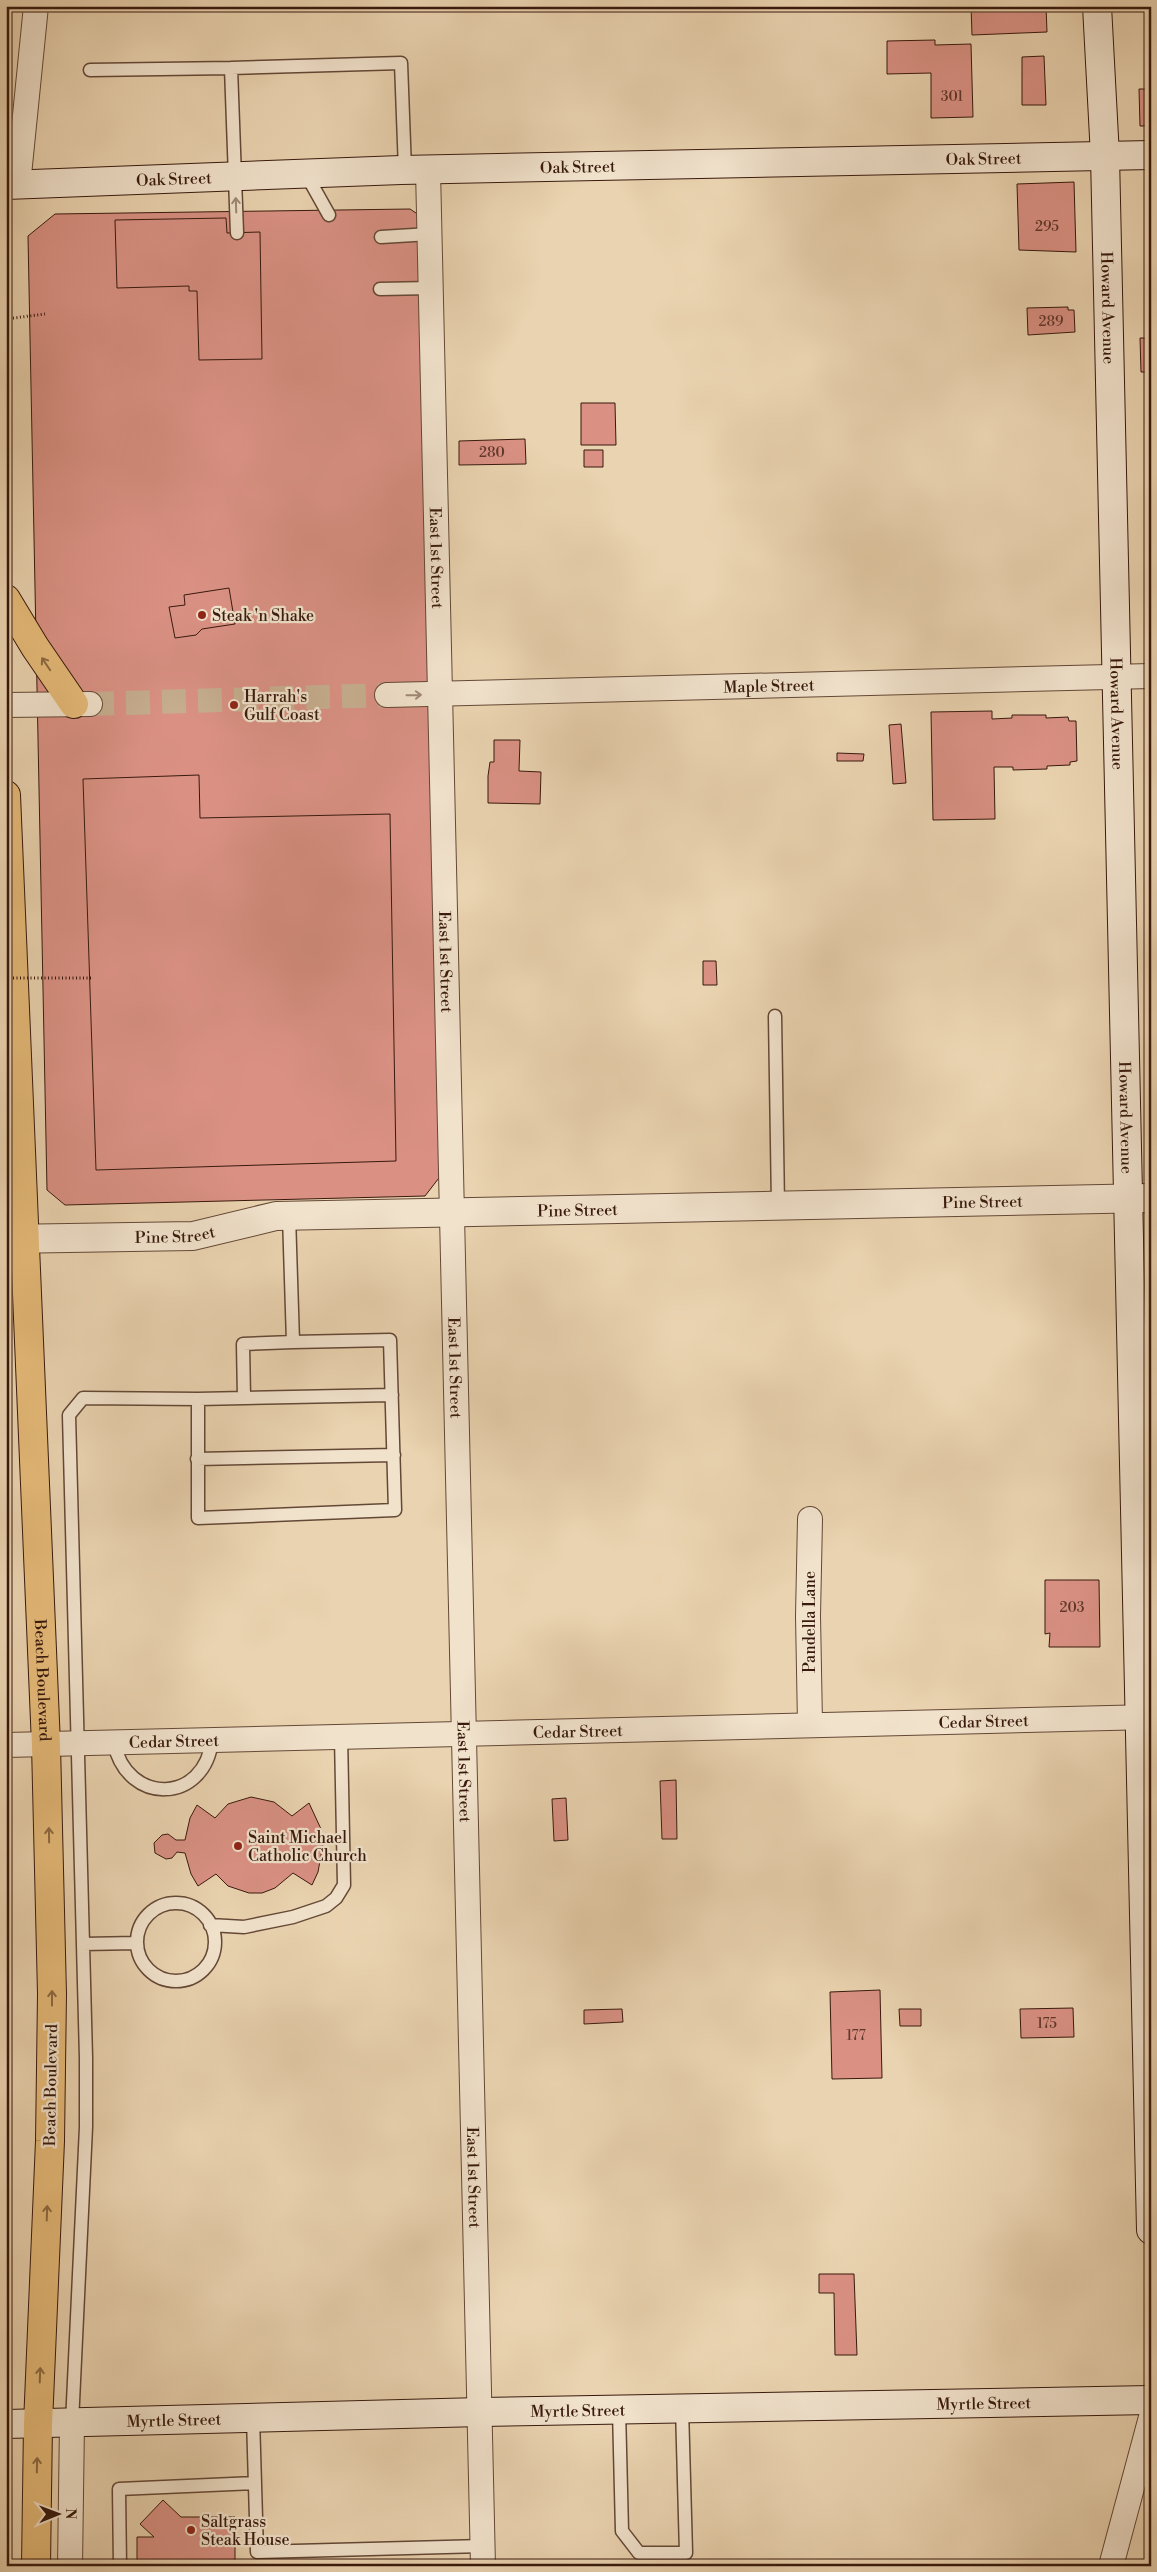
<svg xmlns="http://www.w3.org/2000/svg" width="1157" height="2572" viewBox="0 0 1157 2572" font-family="'Libre Bodoni',serif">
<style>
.building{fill:#da9184;stroke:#38190d}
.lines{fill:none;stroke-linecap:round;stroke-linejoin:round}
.minor-tunnel{stroke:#c6ae8f;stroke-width:24;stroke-dasharray:24 12;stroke-linecap:butt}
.service-casing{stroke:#644836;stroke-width:15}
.minor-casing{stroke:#644836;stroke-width:26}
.tertiary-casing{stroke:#644836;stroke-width:30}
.secondary-casing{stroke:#38190d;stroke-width:30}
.primary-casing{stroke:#38190d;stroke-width:30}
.path{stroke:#38190d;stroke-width:3;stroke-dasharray:1 2.5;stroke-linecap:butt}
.service{stroke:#f1e2cc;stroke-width:12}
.minor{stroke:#f1e2cc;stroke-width:24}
.tertiary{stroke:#f1e2cc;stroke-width:28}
.secondary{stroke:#f1e2cc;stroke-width:28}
.primary{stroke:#e5ba78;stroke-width:28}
.path-bridge{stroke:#38190d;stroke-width:3;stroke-dasharray:1 2.5;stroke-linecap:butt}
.oneway{stroke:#9e8876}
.oneway2{stroke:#8e6a42}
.poi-dot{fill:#8f2418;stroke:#f1e2cc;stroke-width:2}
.labels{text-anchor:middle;stroke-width:4.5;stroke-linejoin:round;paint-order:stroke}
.number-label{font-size:14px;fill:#60372b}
.street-label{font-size:16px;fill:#38190d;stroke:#f1e2cc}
.poi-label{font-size:16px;fill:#38190d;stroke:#f1e2cc;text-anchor:start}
</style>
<rect width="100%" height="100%" fill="#ead3b0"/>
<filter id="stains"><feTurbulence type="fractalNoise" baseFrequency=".004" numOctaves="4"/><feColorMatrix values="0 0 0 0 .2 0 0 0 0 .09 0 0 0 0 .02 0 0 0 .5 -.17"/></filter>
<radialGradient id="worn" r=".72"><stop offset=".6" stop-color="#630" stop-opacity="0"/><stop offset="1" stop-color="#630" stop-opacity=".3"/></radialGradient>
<path class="building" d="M971 6H1046L1047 32 972 35Z
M935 40V45L971 44 973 117 931 118V73L887 74V41Z
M1044 56 1046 105H1022V57Z
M1139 89H1151V126H1140Z
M1074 182 1076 252 1019 250 1017 184Z
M410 209 419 215 442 1174 425 1196 65 1205 47 1190 28 236 55 214Z
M226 218 227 233 260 232 262 359 199 360 197 291H189V286L117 288 115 220Z
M1068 307V310H1074L1075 332 1028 335 1027 308Z
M1140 338H1151V372H1141Z
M581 403H615L616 445H581Z
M525 439 526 464 459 465V441Z
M584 450H603V467H584Z
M229 588 235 624 202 629 196 635 175 638 169 607 185 605 184 595Z
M992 711V719L1012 718V715H1046V718L1068 717 1069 721H1076L1077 761 1070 762V765L1047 766V769L1013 770V767H994L995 819 933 820 931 712Z
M901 724 906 783 893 784 889 725Z
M494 740H520L519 771 541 772 540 804 488 803V776L490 762H494Z
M837 753 864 754 863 761H837Z
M199 775 200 818 390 814 396 1161 96 1170 83 779Z
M703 961H716L717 985H703Z
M1045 1580H1099L1100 1647H1049L1050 1633 1045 1634Z
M676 1780 677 1839H662L660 1781Z
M251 1797 274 1802 292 1816 309 1803 321 1829 323 1844 318 1872 312 1885 293 1873 275 1888 262 1893H249L228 1886 216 1874 198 1886 191 1874 185 1853 177 1852 172 1858 166 1859 155 1853 154 1843 162 1835 168 1834 176 1840H185L190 1818 197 1805 215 1818 228 1804Z
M566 1798 568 1840 554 1841 552 1799Z
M880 1990 882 2078 832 2079 830 1992Z
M1073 2008 1074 2037 1021 2038 1020 2009Z
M622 2009 623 2022 584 2024V2010Z
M899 2009H921V2026H900Z
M819 2274H854L857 2355H835L834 2293H819Z
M163 2500 181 2517H235V2566H137V2537H154L140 2524Z"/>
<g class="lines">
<path class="minor-tunnel" d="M90 704 387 695"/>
<defs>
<path id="service" d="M90 70 231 68
M306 174 329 215
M237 233 231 68 401 63 405 170
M381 237 430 234
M380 289 431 288
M775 1016 778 1206
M244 1398 243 1344 293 1342
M198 1399 392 1395
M197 1459 394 1455
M114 1743C127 1806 205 1804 212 1740
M137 1942a39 39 0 1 1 78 0a39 39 0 1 1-78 0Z
M210 1925 244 1927 293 1917 326 1906 336 1898 344 1885 341 1736
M83 1944 137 1943
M619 2410 622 2531 639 2553H686L682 2408
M253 2418 257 2552 483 2546
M72 2423 86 2127V2058L69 1415 83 1398 198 1399V1518L395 1510 390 1340 293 1342 289 1216
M120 2566 119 2489 255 2483"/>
<g id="minor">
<path id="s1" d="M428 170 483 2566"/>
<path d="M18 185 36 6"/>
<path id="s2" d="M387 695 1151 676"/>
<path d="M6 705 90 704"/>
<path d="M810 1724 808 1616 810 1519"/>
<path id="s3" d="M6 1745 1151 1717"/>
<path d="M70 2566 72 2423"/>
<path d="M1111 2566 1151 2417"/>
</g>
<g id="tertiary">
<path id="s4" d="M6 1239 193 1236 276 1216 1151 1198"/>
</g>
<g id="secondary">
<path id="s5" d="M1097 6 1105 156 1151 2230"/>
<path id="s6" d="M6 185 401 170 1151 155"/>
<path id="s7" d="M6 2424 481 2412 1151 2400"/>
</g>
<g id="primary">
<path d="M6 599 35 647 74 704"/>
<path id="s8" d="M6 795 46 1745 52 1994 50 2141 38 2424 36 2566"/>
</g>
</defs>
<use href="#service" class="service-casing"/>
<use href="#minor" class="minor-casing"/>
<use href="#tertiary" class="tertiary-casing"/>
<use href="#secondary" class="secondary-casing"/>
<use href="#primary" class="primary-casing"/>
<path class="path" d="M6 319 45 314"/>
<use href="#service" class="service"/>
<use href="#minor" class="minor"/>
<use href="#tertiary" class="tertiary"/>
<use href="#secondary" class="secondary"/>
<use href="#primary" class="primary"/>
<path class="path-bridge" d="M6 978H91"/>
</g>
<defs><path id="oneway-shaft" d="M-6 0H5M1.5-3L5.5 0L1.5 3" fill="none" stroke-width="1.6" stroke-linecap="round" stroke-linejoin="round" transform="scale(1.25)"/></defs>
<g class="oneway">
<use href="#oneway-shaft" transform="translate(236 205) rotate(-92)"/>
<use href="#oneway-shaft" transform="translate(414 695) rotate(-1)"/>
</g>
<g class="oneway2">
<use href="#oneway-shaft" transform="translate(46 664) rotate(-124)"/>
<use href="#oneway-shaft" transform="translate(49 1835) rotate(-91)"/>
<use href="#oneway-shaft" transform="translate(52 1998) rotate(-90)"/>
<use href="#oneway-shaft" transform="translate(47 2213) rotate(-88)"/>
<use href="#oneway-shaft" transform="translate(40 2375) rotate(-88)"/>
<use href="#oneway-shaft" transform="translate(37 2465) rotate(-89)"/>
</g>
<g class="poi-dot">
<circle cx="202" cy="615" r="5"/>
<circle cx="234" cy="705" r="5"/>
<circle cx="238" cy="1846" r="5"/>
<circle cx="191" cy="2530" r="5"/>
</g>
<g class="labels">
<g class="number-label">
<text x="952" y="101">301</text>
<text x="1047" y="231">295</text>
<text x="1051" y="326">289</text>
<text x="492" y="457">280</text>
<text x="1072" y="1612">203</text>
<text x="1047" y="2028">175</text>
<text x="856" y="2040">177</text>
</g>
<g class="street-label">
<text dy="6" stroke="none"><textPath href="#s6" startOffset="978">Oak Street</textPath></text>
<text dy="6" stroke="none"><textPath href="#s6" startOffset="572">Oak Street</textPath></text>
<text dy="6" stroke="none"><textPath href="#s6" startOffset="168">Oak Street</textPath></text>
<text dy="6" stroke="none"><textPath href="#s5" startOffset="302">Howard Avenue</textPath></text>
<text dy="6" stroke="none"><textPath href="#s1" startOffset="388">East 1st Street</textPath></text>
<text dy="6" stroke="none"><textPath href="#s2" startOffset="382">Maple Street</textPath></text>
<text dy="6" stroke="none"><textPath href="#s5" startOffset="708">Howard Avenue</textPath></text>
<text dy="6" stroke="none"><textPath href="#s1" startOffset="792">East 1st Street</textPath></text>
<text dy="6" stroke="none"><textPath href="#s5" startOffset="1112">Howard Avenue</textPath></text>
<text dy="6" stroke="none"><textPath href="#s4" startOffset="979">Pine Street</textPath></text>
<text dy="6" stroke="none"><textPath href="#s4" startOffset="574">Pine Street</textPath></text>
<text dy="6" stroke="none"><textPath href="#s4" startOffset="169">Pine Street</textPath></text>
<text dy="6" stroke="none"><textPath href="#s1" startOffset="1198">East 1st Street</textPath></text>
<text transform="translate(809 1622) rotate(-90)" y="6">Pandella Lane</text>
<text dy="6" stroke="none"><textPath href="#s8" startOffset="886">Beach Boulevard</textPath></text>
<text dy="6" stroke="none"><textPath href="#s3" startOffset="978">Cedar Street</textPath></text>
<text dy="6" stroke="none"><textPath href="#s3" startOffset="572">Cedar Street</textPath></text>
<text dy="6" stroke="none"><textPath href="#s3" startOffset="168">Cedar Street</textPath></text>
<text dy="6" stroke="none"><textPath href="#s1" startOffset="1602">East 1st Street</textPath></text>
<text transform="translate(50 2085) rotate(-89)" y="6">Beach Boulevard</text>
<text dy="6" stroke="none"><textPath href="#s1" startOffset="2008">East 1st Street</textPath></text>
<text dy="6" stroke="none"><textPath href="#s7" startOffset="978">Myrtle Street</textPath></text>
<text dy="6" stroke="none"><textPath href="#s7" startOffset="572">Myrtle Street</textPath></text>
<text dy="6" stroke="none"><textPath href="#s7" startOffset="168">Myrtle Street</textPath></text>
</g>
<g class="poi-label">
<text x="212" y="621">Steak 'n Shake</text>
<text x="244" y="702">Harrah's<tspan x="244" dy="18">Gulf Coast</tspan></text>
<text x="248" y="1843">Saint Michael<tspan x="248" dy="18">Catholic Church</tspan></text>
<text x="201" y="2527">Saltgrass<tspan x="201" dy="18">Steak House</tspan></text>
</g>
</g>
<rect width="1157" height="2572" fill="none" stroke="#ead3b0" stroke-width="25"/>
<rect x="8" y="8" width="1142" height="2557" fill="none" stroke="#38190d" stroke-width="2.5"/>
<rect x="12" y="12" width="1132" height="2547" fill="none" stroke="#38190d"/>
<g transform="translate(58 2514) rotate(89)" stroke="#f1e2cc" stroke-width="4" paint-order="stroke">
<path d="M0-4L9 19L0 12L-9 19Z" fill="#38190d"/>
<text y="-8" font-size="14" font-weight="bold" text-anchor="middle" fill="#38190d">N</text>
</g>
<rect width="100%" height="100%" filter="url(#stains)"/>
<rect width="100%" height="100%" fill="url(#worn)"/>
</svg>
